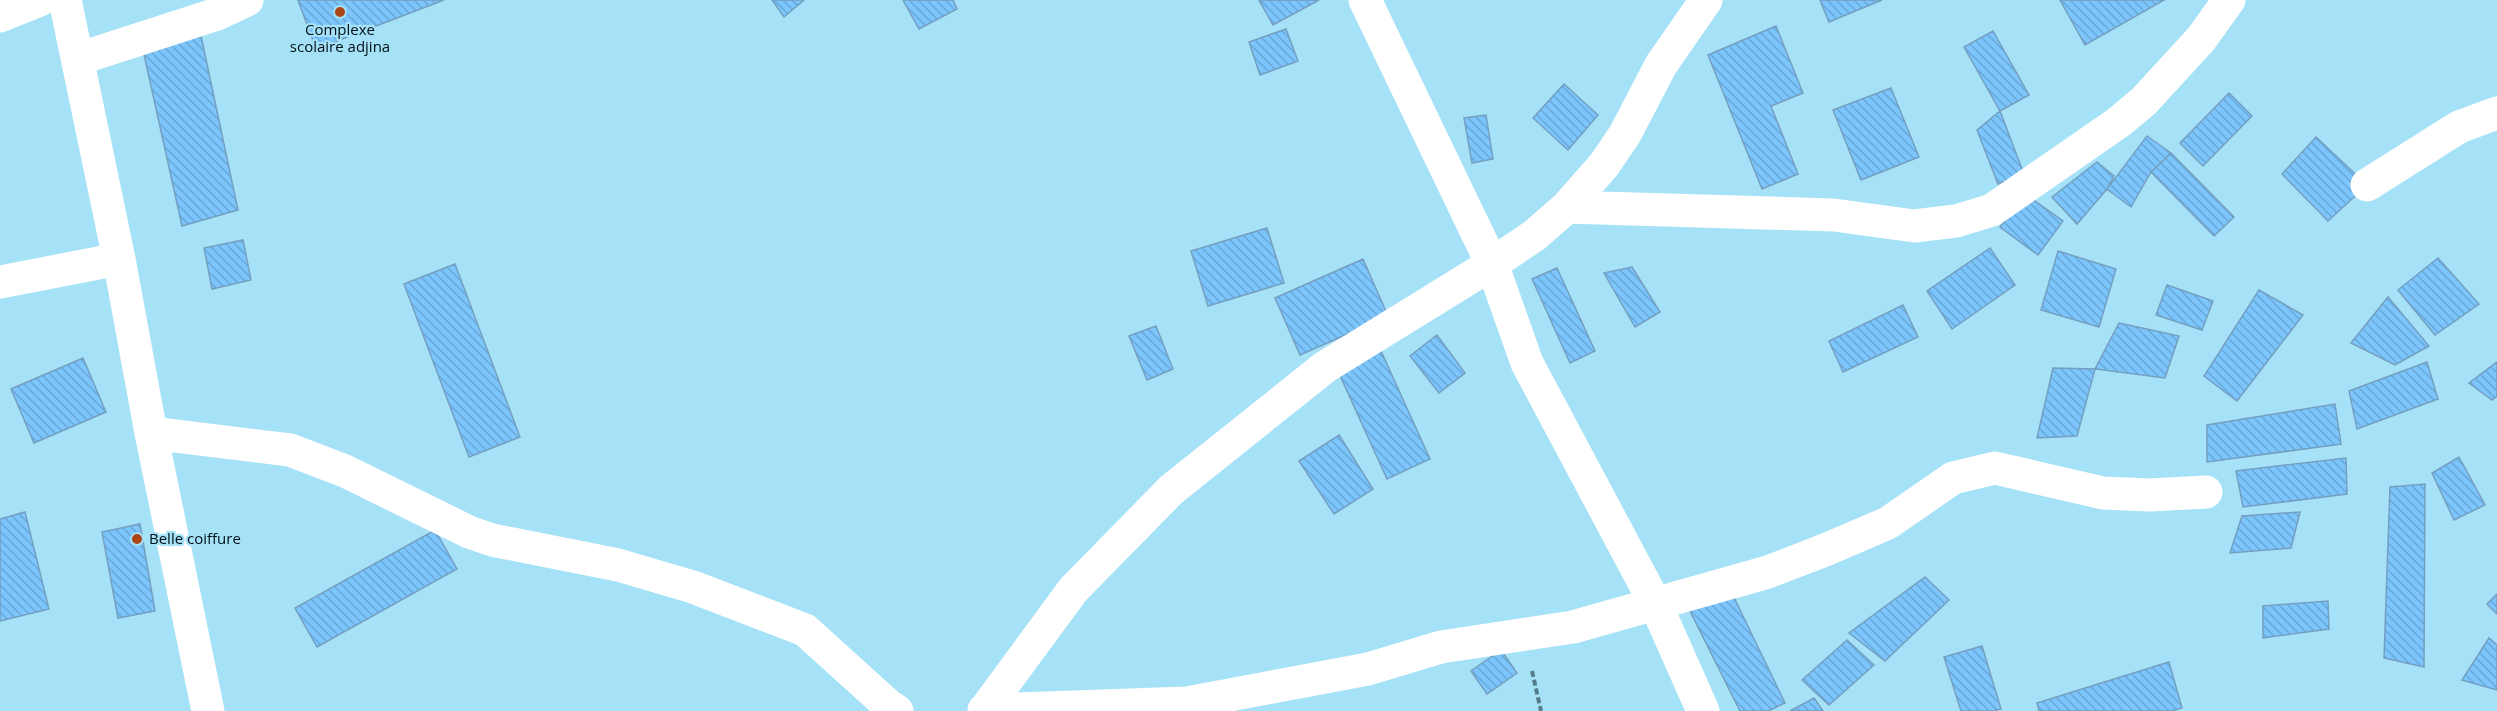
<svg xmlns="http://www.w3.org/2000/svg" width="2497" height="711" viewBox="0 0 2497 711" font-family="'Open Sans',sans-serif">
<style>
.building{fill:url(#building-back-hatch);stroke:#749fc0;stroke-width:1.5}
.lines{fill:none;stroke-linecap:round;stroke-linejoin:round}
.path{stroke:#547b89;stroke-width:4;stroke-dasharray:6 3;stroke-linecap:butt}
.street{stroke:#fff;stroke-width:33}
.poi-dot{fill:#ac4618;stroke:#a6e2f7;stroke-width:2}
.labels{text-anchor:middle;stroke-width:4.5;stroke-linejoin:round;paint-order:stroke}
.poi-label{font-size:15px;fill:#001017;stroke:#a6e2f7}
</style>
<defs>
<pattern id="building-back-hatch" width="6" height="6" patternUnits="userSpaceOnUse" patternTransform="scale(1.5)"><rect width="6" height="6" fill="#7cc6fd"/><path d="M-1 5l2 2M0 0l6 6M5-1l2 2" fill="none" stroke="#69a9d8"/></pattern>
</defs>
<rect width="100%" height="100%" fill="#a6e2f7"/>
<path class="building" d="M298 0H444L316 49Z
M772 0H804L784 17Z
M903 0H953L957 9 919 29Z
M1259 0H1319L1273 25Z
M1820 0H1882L1829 22Z
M2060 0H2164L2085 45Z
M1776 26 1803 93 1771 106 1798 174 1762 189 1708 55Z
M1286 29 1298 61 1260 75 1249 42Z
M1993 31 2029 95 2000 111 1964 47Z
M201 36 238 210 182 226 143 50Z
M1564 84 1598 115 1568 150 1533 118Z
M1891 88 1919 157 1861 180 1833 110Z
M2229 93 2252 116 2203 166 2180 143Z
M2000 111 2024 174 1998 184 1977 130Z
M1486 115 1493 159 1472 163 1464 118Z
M2147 136 2171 153 2151 172 2131 207 2107 189Z
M2316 137 2367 185 2328 221 2282 174Z
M2171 153 2234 217 2214 236 2151 172Z
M2097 162 2114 176 2107 189 2077 224 2052 197Z
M2025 194 2063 221 2038 255 2000 227Z
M1267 228 1284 283 1208 306 1191 251Z
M243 240 251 280 212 289 204 248Z
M1990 248 2015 285 1952 329 1927 291Z
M2058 251 2116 269 2099 327 2041 310Z
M2438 258 2479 304 2435 335 2398 290Z
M1363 259 1388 316 1300 355 1275 298Z
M455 264 520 437 469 457 404 284Z
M1632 267 1660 312 1635 327 1604 273Z
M1557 268 1595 351 1570 363 1532 279Z
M2167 285 2213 301 2202 330 2156 315Z
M2259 290 2303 315 2237 401 2204 376Z
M2388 297 2429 346 2395 365 2351 343Z
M1903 305 1918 337 1843 372 1829 341Z
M2119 323 2179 336 2165 378 2095 369Z
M1156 326 1173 369 1147 380 1129 336Z
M1437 335 1465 373 1439 393 1410 356Z
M1381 351 1430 459 1387 479 1338 371Z
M83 358 106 412 34 443 11 389Z
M2427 362 2438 399 2357 429 2349 391Z
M2497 362V396L2492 400 2469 383Z
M2053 368 2095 369 2077 436 2037 438Z
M2335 404 2341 444 2207 462V425Z
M1339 435 1373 489 1334 514 1299 461Z
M2459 457 2485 505 2454 520 2432 473Z
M2346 458 2347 494 2243 507 2236 471Z
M2425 484 2424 667 2384 658 2390 487Z
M25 512 49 609 0 621V519Z
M2300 512 2291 548 2230 553 2242 516Z
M140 524 155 611 118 618 102 532Z
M435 530 457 569 317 647 295 608Z
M1925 577 1949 600 1885 661 1849 633Z
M1730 589 1785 703 1768 711H1740L1689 609Z
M2497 594V614L2487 604Z
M2328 601 2329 629 2263 638V606Z
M2489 638 2497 645V690L2462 680Z
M1847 640 1874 665 1829 705 1802 680Z
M1982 646 2001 709 1993 711H1961L1944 657Z
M1501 650 1517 673 1487 694 1471 671Z
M2169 662 2182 708 2171 711H2039L2037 703Z
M1814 698 1823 711H1790Z"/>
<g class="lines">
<path class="path" d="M1532 671 1541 711"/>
<path class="street" d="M65 0 119 259 151 433 208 711
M1365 0 1492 264 1527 363 1656 605 1703 711
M0 16 40 0
M78 59 217 14 247 0
M2367 185 2459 127 2497 113
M1567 207 1834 215 1914 226 1956 221 1992 210 2119 122 2144 101 2201 39 2229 0
M0 282 119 259
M151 433 290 450 345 471 469 532 492 540 618 565 693 587 805 630 889 706 897 711
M984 710 1187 703 1368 669 1441 647 1573 627 1768 572 1825 550 1888 523 1953 478 1995 468 2103 493 2150 495 2206 492
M984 711 1073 590 1171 490 1325 367 1492 264 1535 235 1567 207 1604 165 1625 134 1661 65 1706 0"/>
</g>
<g class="poi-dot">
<circle cx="340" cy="12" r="6"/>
<circle cx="137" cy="539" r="6"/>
</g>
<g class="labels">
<g class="poi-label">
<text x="340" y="35">Complexe<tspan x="340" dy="17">scolaire adjina</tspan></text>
<text x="149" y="544" text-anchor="start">Belle coiffure</text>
</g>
</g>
</svg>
